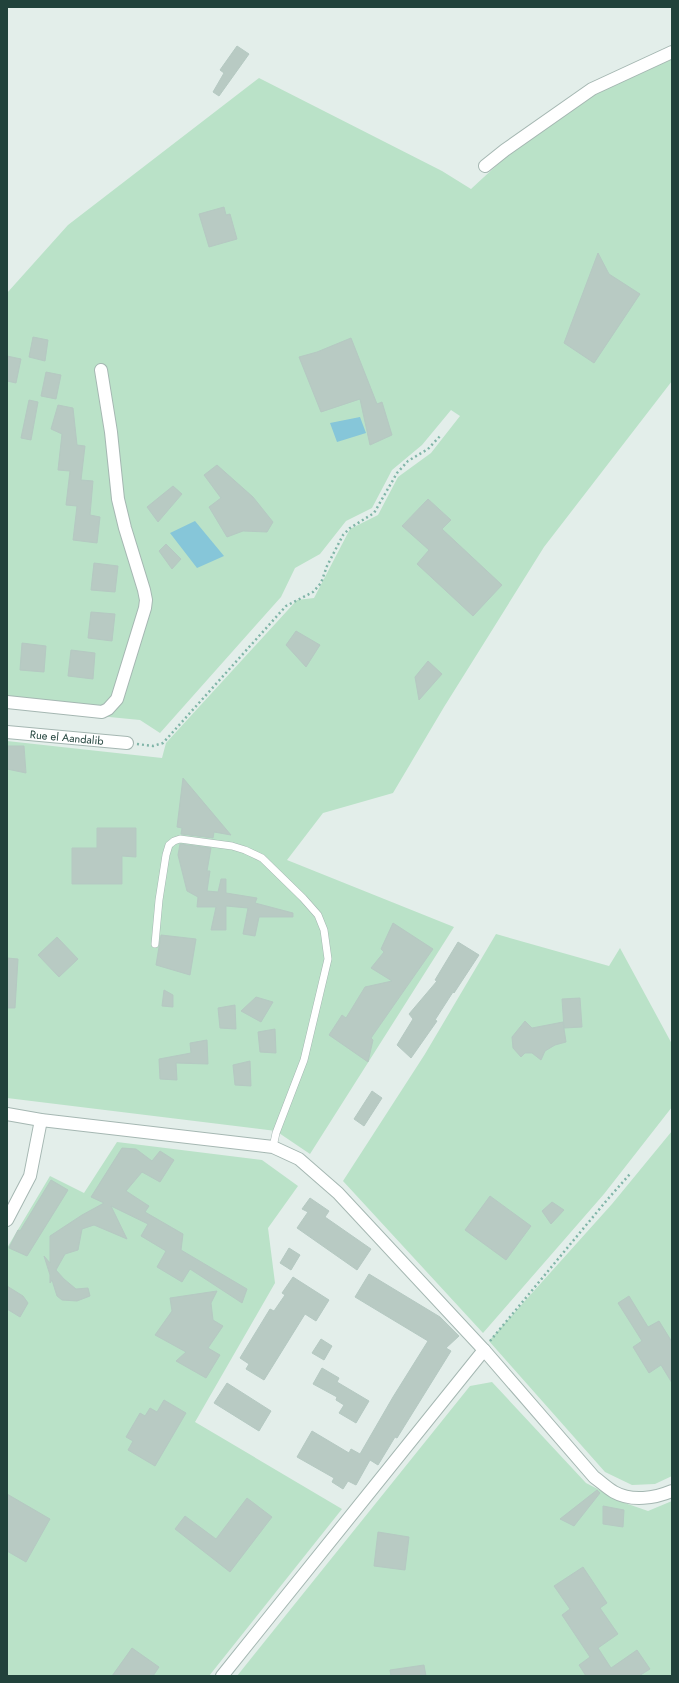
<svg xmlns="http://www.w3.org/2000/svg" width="679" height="1683" viewBox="0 0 679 1683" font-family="Jost,sans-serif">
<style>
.green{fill:#bae2c8}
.water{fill:#86c6d9}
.building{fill:#b8cac3;stroke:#b5c9c2}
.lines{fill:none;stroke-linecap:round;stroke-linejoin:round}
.service-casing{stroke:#a5b7b2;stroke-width:8}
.minor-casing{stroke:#a5b7b2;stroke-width:14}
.path{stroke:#80b5a8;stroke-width:2.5;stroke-dasharray:2 3;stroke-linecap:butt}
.service{stroke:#fff;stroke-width:7}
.minor{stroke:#fff;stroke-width:12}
.labels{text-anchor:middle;stroke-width:3;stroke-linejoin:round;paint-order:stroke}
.street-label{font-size:11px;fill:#21423b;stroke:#f4faf8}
</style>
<rect width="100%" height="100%" fill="#e3eeea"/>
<path class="green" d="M672 57V381L544 547 444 707 393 793 323 813 287 860 454 927 310 1154 276 1131 7 1098V741L162 758 166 743 297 600 314 598 350 529 378 515 398 477 431 453 460 416 451 410 422 445 392 470 372 508 346 521 320 554 295 568 281 597 160 733 140 720 7 707V293L68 225 259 78 442 171 471 189 521 143 600 90Z
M496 934 609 966 620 948 672 1044V1107L604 1194 483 1333 343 1181 425 1054Z
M672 1131V1476L655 1484 632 1485 605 1472 489 1341 612 1204Z
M117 1142 262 1160 298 1186 268 1228 275 1283 195 1422 342 1509 209 1676H7V1248L50 1176 84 1193Z
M492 1382 586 1483 625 1503 648 1511 672 1501V1676H237L470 1386Z"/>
<path class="water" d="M360 417 366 433 337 442 330 423Z
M195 521 224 556 197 568 170 533Z"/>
<path class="building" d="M237 46 249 54 219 96 213 92 224 73 220 70Z
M224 207 226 215 230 214 237 239 209 247 199 214Z
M598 253 609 274 640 294 594 363 564 343Z
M33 337 48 340 45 361 29 357Z
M351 338 377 404 382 402 392 435 370 445 360 399 321 412 299 357 317 352Z
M7 356 21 359 16 383 7 381Z
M46 372 61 375 56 399 41 396Z
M29 400 38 402 31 440 21 438Z
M58 405 73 408 77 445 85 446 81 480 93 481 90 515 100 517 97 543 73 540 77 506 66 505 70 471 58 470 62 434 51 429Z
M217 465 253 497 273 522 267 532 243 531 227 537 209 507 221 498 204 475Z
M173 486 182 494 158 522 147 507Z
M428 499 451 520 442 529 502 585 473 616 417 564 429 550 402 526Z
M166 544 181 559 172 569 159 551Z
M94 563 118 566 115 592 91 590Z
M91 612 115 614 112 641 88 638Z
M296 631 320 645 306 667 286 645Z
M22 643 46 646 44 672 20 670Z
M71 650 95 653 93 679 68 676Z
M428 661 442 674 419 700 415 677Z
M7 746H24L26 773 7 769Z
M183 778 231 835 214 832 213 838 181 834 182 828 177 827Z
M97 828H136V857L122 856V884H72V848H97Z
M180 844 211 848 207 871H210L207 891 218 892 221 879H226V893L257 898 255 903 293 913V917H259L255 936 243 934 248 908 226 906V930H211L216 907H197L198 897 187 891 178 855Z
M393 923 433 949 371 1038 373 1040 368 1062 329 1035 342 1015 346 1018 365 987 392 981 371 968 384 952 381 949Z
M161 935 196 939 190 975 156 965Z
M57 937 78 959 59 977 38 955Z
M458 942 479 955 454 993 453 992 435 1020 437 1021 411 1058 397 1045 413 1019 409 1014 437 981 435 980Z
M7 958 18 959 15 1008H7Z
M164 990 173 995V1007L162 1006Z
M256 997 273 1002 261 1022 241 1011Z
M580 998 582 1027 564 1028 562 999Z
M235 1005 236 1029 220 1028 218 1008Z
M525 1021 532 1028 563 1022 566 1042 555 1045 545 1051 541 1060 532 1053H525L521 1057 513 1048 512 1037Z
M275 1029 276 1053 260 1052 258 1032Z
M207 1040 208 1064 176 1063 177 1080 160 1079 159 1059 191 1053 190 1043Z
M250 1061 251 1086 235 1085 233 1065Z
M372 1091 382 1098 364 1126 354 1119Z
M122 1148 136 1149 152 1161 160 1151 174 1160 160 1182 142 1172 126 1191 149 1206 145 1212 183 1234 181 1250 247 1289 242 1303 190 1269 182 1282 157 1267 166 1251 141 1236 148 1224 111 1206 127 1239 94 1225 82 1229 78 1250 65 1254 56 1270 64 1279 76 1289 88 1288 90 1296 77 1301 62 1300 57 1296 52 1280 50 1283V1275L44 1256 50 1263V1236L82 1215 104 1203 91 1197Z
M51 1180 68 1190 27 1256 9 1248 18 1230 20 1231Z
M490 1196 531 1226 506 1260 465 1230Z
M310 1198 329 1211 325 1217 371 1249 357 1270 297 1228 308 1212 302 1209Z
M552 1202 564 1210 551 1224 542 1211Z
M289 1248 300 1255 291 1270 280 1263Z
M369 1274 440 1317 459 1336 446 1348 451 1351 397 1438 395 1437 378 1465 370 1460 356 1485 348 1481 343 1489 332 1482 334 1478 297 1457 312 1431 349 1453 351 1449 360 1454 393 1397 428 1341 355 1297Z
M293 1277 329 1300 316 1321 305 1314 264 1380 246 1369 249 1364 240 1358 270 1309 274 1311 285 1295 282 1293Z
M7 1286 23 1296 28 1303 20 1317 7 1309Z
M217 1291 211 1303 213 1320 223 1326 208 1348 220 1355 206 1378 176 1361 186 1352 155 1335 172 1311 170 1298Z
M629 1296 648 1327 659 1321 672 1342V1383L661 1365 649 1373 633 1347 642 1341 618 1303Z
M321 1339 332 1346 324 1360 312 1353Z
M322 1368 339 1378 337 1382 369 1401 356 1423 339 1413 344 1405 336 1400 337 1397 313 1384Z
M227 1383 271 1411 259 1431 214 1403Z
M164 1400 186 1413 155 1466 128 1450 133 1441 126 1437 140 1413 145 1416 150 1408 157 1412Z
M597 1490 600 1493 574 1526 560 1519Z
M7 1494 50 1519 26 1562 7 1551Z
M247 1498 272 1517 230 1572 175 1529 185 1516 216 1539Z
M603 1506 624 1510 623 1527 603 1524Z
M378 1532 409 1537 405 1570 374 1566Z
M583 1567 607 1603 600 1608 618 1634 598 1648 611 1668 637 1650 650 1669 639 1676H586L579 1665 590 1657 562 1615 570 1609 554 1586Z
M132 1648 159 1667 153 1676H112Z
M424 1665 426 1676H391L390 1670Z"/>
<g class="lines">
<defs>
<path id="service" d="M155 944 159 900 166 855 169 845 174 841 180 839 232 846 245 850 262 858 303 898 318 915 324 930 328 959 304 1060 276 1133 273 1147"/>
<g id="minor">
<path d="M485 166 505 150 592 89 672 52"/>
<path d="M7 702 102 712 108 709 117 699 145 608 146 600 144 590 125 528 118 499 111 432 101 370"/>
<path id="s1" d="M7 732 127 743"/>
<path d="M7 1114 41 1120 273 1147 299 1159 338 1193 484 1350 594 1477C601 1482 607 1488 614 1492 632 1502 655 1498 672 1491"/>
<path d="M7 1220 30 1176 41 1120"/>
<path d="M222 1676 484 1350"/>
</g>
</defs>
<use href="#service" class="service-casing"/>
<use href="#minor" class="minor-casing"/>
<path class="path" d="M137 744 153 746 163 743 286 606 313 592 321 583 327 566 343 535 350 528 374 513 397 473 408 461 428 449 441 435
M490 1341 607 1200 630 1174"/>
<use href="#service" class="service"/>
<use href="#minor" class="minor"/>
</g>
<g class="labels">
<g class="street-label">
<text dy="4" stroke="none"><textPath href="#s1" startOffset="60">Rue el Aandalib</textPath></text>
</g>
</g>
<rect width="679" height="1683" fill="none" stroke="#21423b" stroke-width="16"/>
</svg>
